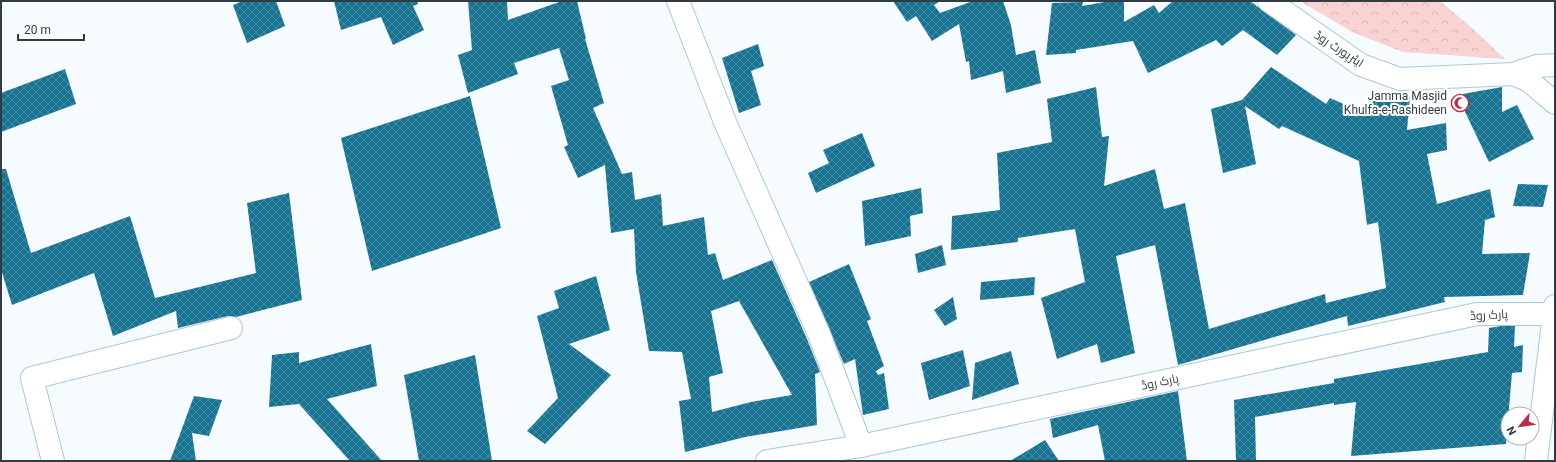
<svg xmlns="http://www.w3.org/2000/svg" width="1556" height="462" viewBox="0 0 1556 462" font-family="Roboto,Cairo,sans-serif">
<style>
.forest{fill:url(#forest-crowns)}
.building{fill:url(#building-cross-hatch);fill-rule:evenodd}
.lines{fill:none;stroke-linecap:round;stroke-linejoin:round}
.minor-casing{stroke:#aac9d6;stroke-width:24}
.tertiary-casing{stroke:#aac9d6;stroke-width:24}
.secondary-casing{stroke:#aac9d6;stroke-width:24}
.trunk-casing{stroke:#aac9d6;stroke-width:24}
.minor{stroke:#fff;stroke-width:22}
.tertiary{stroke:#fff;stroke-width:22}
.secondary{stroke:#fff;stroke-width:22}
.trunk{stroke:#fff;stroke-width:22}
.labels{text-anchor:middle;stroke-width:4;stroke-linejoin:round;paint-order:stroke}
.street-label{font-size:12px;fill:#303c42;stroke:#fff}
.poi-label{font-size:12px;fill:#303c42;stroke:#fff;text-anchor:end}
</style>
<defs>
<pattern id="forest-crowns" width="20" height="18" patternUnits="userSpaceOnUse"><rect width="20" height="18" fill="#f9d3d4"/><path d="M2 6a3 3 0 1 1 6 0M12 15a3 3 0 1 1 6 0" fill="none" stroke="#d6b6b7"/></pattern>
<pattern id="building-cross-hatch" width="8" height="8" patternUnits="userSpaceOnUse"><rect width="8" height="8" fill="#167392"/><path d="M0 0l8 8M0 8l8-8" fill="none" stroke="#498ba2"/></pattern>
</defs>
<rect width="100%" height="100%" fill="#f5fbfe"/>
<path class="forest" d="M1300 1H1440L1473 29 1505 59 1403 52 1354 33Z"/>
<path class="building" d="M243 1H276L285 26 247 43 233 5Z
M334 1H417L418 4 413 6 424 30 393 45 381 17 341 30Z
M468 1H507L508 20 562 1H577L586 39H585L604 103 593 108 622 174 632 172 635 200 661 194 663 226 704 217 708 255 715 253 723 280 772 260 807 339 820 372 815 374 817 425 745 437 685 452 679 401 691 399 682 352 649 351 636 272 634 229 611 233 605 165 578 178 564 147 568 145 551 86 569 80 559 48 514 63 518 74 468 93 458 55 472 50ZM739 301 792 395 751 402 712 412 709 377 723 373 711 311Z
M893 1H940L934 5 940 13 973 1H1003L1011 25 1016 55 1035 50 1041 83 1006 93 1003 71 971 80 969 61 966 62 959 24 932 41 916 16 907 22Z
M1111 1H1124V22L1154 5 1159 13 1173 1H1250L1296 35 1277 55 1243 30 1222 46 1216 40 1148 73 1133 41 1076 50V53L1046 55 1052 3 1083 2 1082 6Z
M758 44 764 66 751 71 761 105 739 113 722 58Z
M1271 67 1326 104 1330 98 1368 115 1369 101 1410 97 1407 130 1446 123 1447 150 1427 154 1437 204 1490 189 1495 217 1485 220 1482 254 1530 253 1523 295 1444 297 1445 302 1348 326 1347 316 1178 365 1155 245 1116 256 1135 353 1101 363 1097 344 1057 359 1041 298 1085 282 1075 229 1018 238V242L951 250 952 216 1000 210 997 153 1052 142 1047 99 1096 87 1102 137 1109 136 1104 186 1155 169 1164 209 1185 203 1209 329 1325 294 1326 303 1386 288 1378 222 1367 225 1359 161 1282 126 1279 129 1245 106 1256 164 1223 173 1211 109 1242 100Z
M65 69 76 104 1 132V93Z
M1502 87V112L1517 105 1534 139 1489 162 1457 95Z
M470 96 501 228 372 271 341 138Z
M862 133 875 166 816 193 808 173 829 163 823 150Z
M1 169H6L31 253 130 216 155 298 256 273 247 203 289 193 302 300 236 317 228 316 178 328 176 311 113 336 94 273 12 305 1 269Z
M1518 184 1548 185 1543 207 1513 206Z
M921 188 923 213 910 216 911 236 865 246 862 201Z
M942 245 946 265 918 273 915 254Z
M849 264 871 319 867 321 884 366 876 371 878 375 884 373 889 409 863 415 855 359 844 364 809 282Z
M596 276 610 330 569 344 611 375 545 444 527 431 558 398 537 316 559 308 554 291Z
M1035 277 1034 295 980 300 981 282Z
M953 297 957 319 945 326 934 310Z
M1501 326H1515L1514 347 1523 345 1522 372 1512 373 1506 444 1351 456 1356 402 1334 405V403L1255 417 1256 461H1236L1234 400 1334 383V379L1488 352 1489 328Z
M371 344 377 386 327 399 382 461H350L299 404 269 407 272 355 299 352V363Z
M963 350 970 386 929 400 921 363Z
M1011 351 1019 384 972 400 975 363Z
M475 355 492 461H419L404 375Z
M1178 391 1187 461H1105L1098 425 1053 438 1050 419Z
M194 396 222 400 209 436 192 433 196 461H170Z
M1045 440 1059 461H1010Z"/>
<g class="lines">
<defs>
<path id="minor" d="M678 1 725 122 819 334 861 446
M53 461 32 378 231 328"/>
<path id="tertiary" d="M1269 1 1361 65 1400 79 1513 74 1537 66 1555 65
M1513 74 1528 80 1555 103"/>
<path id="secondary" d="M767 461 861 446 1477 314H1553"/>
<path id="trunk" d="M1536 461 1555 306"/>
</defs>
<use href="#minor" class="minor-casing"/>
<use href="#tertiary" class="tertiary-casing"/>
<use href="#secondary" class="secondary-casing"/>
<use href="#trunk" class="trunk-casing"/>
<use href="#minor" class="minor"/>
<use href="#tertiary" class="tertiary"/>
<use href="#secondary" class="secondary"/>
<use href="#trunk" class="trunk"/>
</g>
<defs>
<symbol id="mosque-ring" viewBox="-11 -11 22 22"><circle r="9.5" fill="#fff" stroke="#bd2c46" stroke-width="1.5"/><path d="M3.5-4.9A6 6 0 1 0 3.5 4.9A5 5 0 1 1 3.5-4.9Z" fill="#bd2c46"/></symbol>
</defs>
<g fill-rule="evenodd">
<use href="#mosque-ring" x="1450" y="93" width="20" height="20"/>
</g>
<g class="labels">
<g class="street-label">
<text transform="translate(1339 49) rotate(33)" y="4">ایئرپورٹ روڈ</text>
<text transform="translate(1489 315) rotate(-3)" y="4">پارک روڈ</text>
<text transform="translate(1160 382) rotate(-12)" y="4">پارک روڈ</text>
</g>
<g class="poi-label">
<text x="1447" y="100">Jamma Masjid<tspan x="1447" dy="14">Khulfa-e-Rashideen</tspan></text>
</g>
</g>
<rect width="1556" height="462" fill="none" stroke="#303c42" stroke-width="4"/>
<g transform="translate(1520 426) rotate(241)"><circle r="19" fill="#ffffff" stroke="#acb1b3"/>
<path d="M0-3L7 15L0 10L-7 15Z" fill="#bd2c46"/>
<text y="-6" font-size="11" font-weight="bold" text-anchor="middle" fill="#303c42">N</text>
</g>
<path d="M18 34v6h66v-6" fill="none" stroke="#303c42" stroke-width="2"/>
<text x="24" y="34" font-size="12" fill="#303c42" stroke="#ffffff" stroke-width="3" paint-order="stroke">20 m</text>
</svg>
